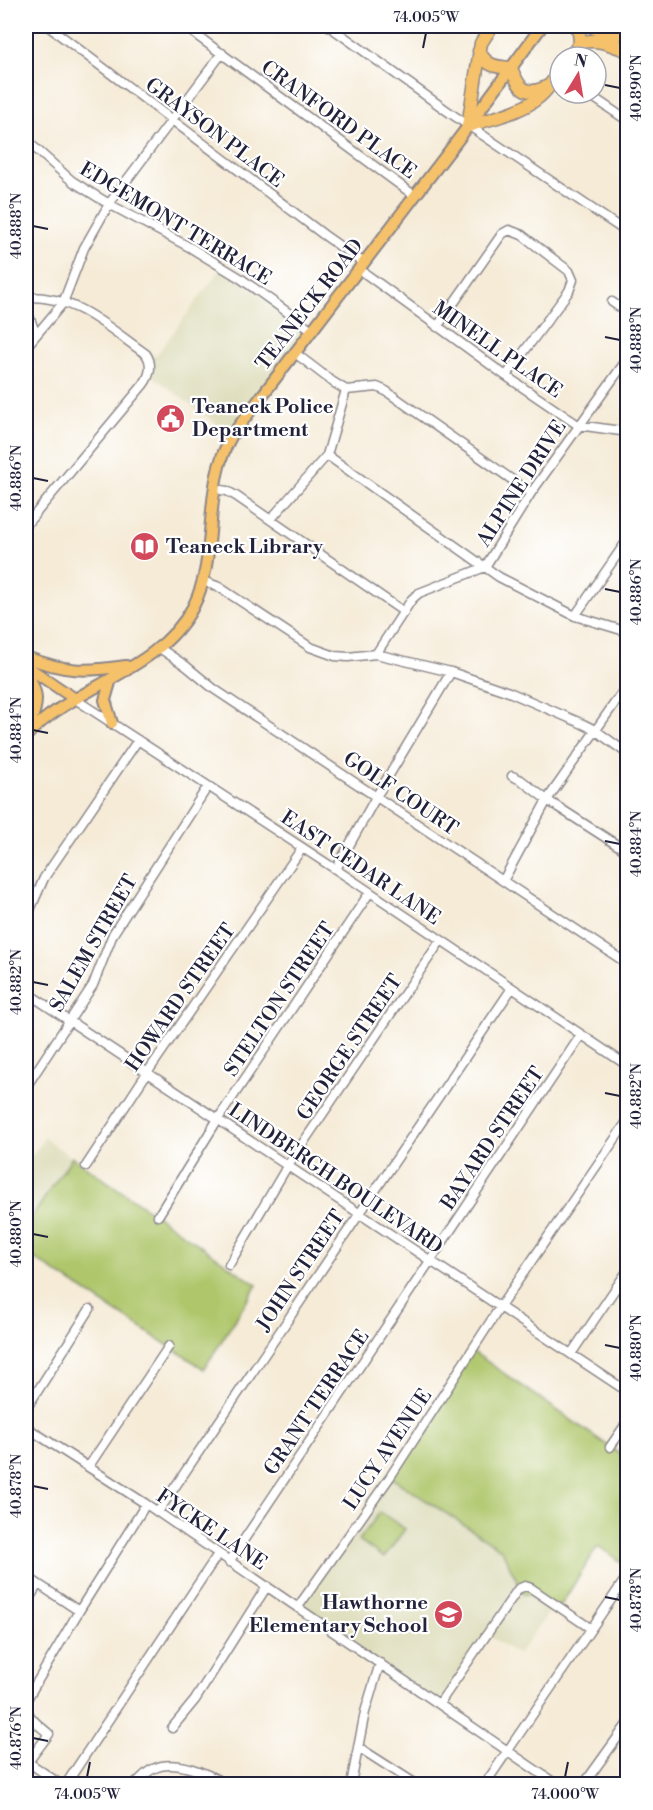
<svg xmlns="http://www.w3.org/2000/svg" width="653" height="1810" viewBox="0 0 653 1810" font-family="'Libre Bodoni',serif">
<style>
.built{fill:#deddbb}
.green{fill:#afc66b;stroke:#687453;stroke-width:1.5}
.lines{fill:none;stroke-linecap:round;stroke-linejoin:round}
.minor-casing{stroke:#8c8689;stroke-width:11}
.major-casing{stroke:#8c8689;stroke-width:14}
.highway-casing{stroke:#8c8689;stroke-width:15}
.minor{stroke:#fff;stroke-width:8}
.major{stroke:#f5c16b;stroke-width:10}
.highway{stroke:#f5c16b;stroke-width:12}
.ticks{fill:none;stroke:#22223b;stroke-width:2}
.labels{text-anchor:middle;stroke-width:4.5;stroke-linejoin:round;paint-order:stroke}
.street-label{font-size:20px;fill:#22223b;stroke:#fff}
.poi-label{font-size:20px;font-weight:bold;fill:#22223b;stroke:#fff;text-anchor:start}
.neatline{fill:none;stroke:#22223b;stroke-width:2}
.ticks-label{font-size:15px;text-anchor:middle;fill:#22223b}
</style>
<rect width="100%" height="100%" fill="#fff"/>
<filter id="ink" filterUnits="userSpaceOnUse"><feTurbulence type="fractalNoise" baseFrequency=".0167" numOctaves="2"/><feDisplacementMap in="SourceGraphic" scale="12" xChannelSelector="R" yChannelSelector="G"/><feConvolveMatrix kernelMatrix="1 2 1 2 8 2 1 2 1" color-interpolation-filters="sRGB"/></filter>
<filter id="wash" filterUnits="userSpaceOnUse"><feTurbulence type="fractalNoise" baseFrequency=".008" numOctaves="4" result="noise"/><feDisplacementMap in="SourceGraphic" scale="24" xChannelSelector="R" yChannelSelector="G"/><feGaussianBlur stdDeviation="1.35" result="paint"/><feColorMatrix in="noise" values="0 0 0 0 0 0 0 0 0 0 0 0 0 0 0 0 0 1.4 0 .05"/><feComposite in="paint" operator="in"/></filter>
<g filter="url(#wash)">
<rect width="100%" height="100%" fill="#f5ebd7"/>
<path class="built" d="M222 267 312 330 232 435 149 374V359L157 354Z
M44 1138 72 1157 26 1226V1151L33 1155Z
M390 1477 501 1549 524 1594 534 1595 552 1608 518 1655 486 1634 439 1704 298 1607Z"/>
<path class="green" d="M72 1157 257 1285 204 1369 26 1253V1226Z
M472 1351 627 1459V1566L598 1546 561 1605 552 1608 534 1595 524 1594 501 1549 390 1477Z
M380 1512 405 1529 384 1558 359 1540Z"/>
</g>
<g filter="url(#ink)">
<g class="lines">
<defs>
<path id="minor" d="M48 26 324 235 364 263
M184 26 415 196
M329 26 453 115 628 233
M587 93 628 121
M26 140 72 181 109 204 191 248 240 278 312 330
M359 269 506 376 578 425 628 432
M26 297C76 295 107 327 146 354 153 364 150 376 143 385L26 525
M612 302 628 313
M26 308 36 335
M437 327 502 234 509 230 522 235 569 271 573 280 569 291 506 376
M26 347 63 303 84 248 109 204 222 53
M295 353 333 382 346 390
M346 390 377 387 386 391 531 493
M327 455 499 577 575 616 628 632
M215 489 227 491 236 496 404 612
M271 519 327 455 346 390
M203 581 219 587 310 647 335 656 348 657 376 654 451 672 509 692 583 724 595 730 628 754
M575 616 628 539
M158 647 186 666 214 689 628 964
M376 654 412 599 419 593 485 567 531 493 628 358
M75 699 355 882 628 1066
M512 776 521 780 547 800 628 852
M336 869 376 797 451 672
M503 881 547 800 628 684
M26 919 44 878 138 740
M26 992 628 1392
M26 1087 93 985 113 934 208 786
M86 1166 143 1079 302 848
M158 1216 218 1119 370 892
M26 1255V1254
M229 1265 288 1165 441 940
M571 1354 628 1270
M26 1409 90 1309
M26 1427 146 1504 556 1784
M610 1447 628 1421
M89 1466 169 1346
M158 1512 512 988
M229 1562 581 1035
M26 1576 79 1611
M26 1604 38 1584
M298 1607 390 1477 500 1307 628 1120
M439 1704 518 1589 525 1586 531 1588 590 1628
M172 1728 195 1700 267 1586
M358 1747 416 1784
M60 1784 28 1762 49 1734C38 1724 23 1716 27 1699L79 1611 146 1504
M66 1784 218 1554
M135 1784C141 1779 146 1772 153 1769 174 1758 207 1773 225 1784
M351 1784 365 1712 380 1663
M485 1784 628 1575
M584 1784 628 1723"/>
<path id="major" d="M26 657C65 672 85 672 126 666
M26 666 75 699
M26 670C41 699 37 702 28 731
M111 679 105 700 112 723
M26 736C74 685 159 672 193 607 220 555 201 487 232 435L460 137 542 26"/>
<path id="highway" d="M492 26 481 43 468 126C491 118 521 113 539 97 548 90 554 79 560 70
M591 26 615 41
M611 26 628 36
M580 43C596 37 612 45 628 51
M479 51C486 66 496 67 511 68 519 88 525 98 548 86
M570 57 580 43 579 32 575 26"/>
</defs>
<use href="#minor" class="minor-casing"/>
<use href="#major" class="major-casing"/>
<use href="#highway" class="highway-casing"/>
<use href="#minor" class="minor"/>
<use href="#major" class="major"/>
<use href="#highway" class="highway"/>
</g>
</g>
<path class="ticks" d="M423 48 426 33M605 85 620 88M33 226 48 229M605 337 620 340M33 478 48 481M605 589 620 592M33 730 48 733M605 841 620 844M33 982 48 985M605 1093 620 1096M33 1234 48 1237M605 1345 620 1348M33 1486 48 1489M605 1597 620 1600M33 1738 48 1741M87 1777 90 1762M565 1777 568 1762"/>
<defs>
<symbol id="civic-disc" viewBox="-11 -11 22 22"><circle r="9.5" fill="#d1495b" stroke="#fff"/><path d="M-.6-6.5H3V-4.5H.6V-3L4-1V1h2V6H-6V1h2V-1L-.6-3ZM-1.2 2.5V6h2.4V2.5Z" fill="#fff"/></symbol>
<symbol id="library-disc" viewBox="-11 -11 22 22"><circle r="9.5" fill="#d1495b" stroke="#fff"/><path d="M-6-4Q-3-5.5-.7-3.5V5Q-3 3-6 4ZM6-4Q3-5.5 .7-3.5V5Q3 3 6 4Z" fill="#fff"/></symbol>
<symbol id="school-disc" viewBox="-11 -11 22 22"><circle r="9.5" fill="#d1495b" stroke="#fff"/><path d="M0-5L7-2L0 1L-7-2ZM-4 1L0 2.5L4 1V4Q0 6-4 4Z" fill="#fff"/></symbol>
</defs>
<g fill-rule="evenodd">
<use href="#civic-disc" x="154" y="402" width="33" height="33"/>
<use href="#library-disc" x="128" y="530" width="33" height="33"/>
<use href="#school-disc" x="432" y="1598" width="33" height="33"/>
</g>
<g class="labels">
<g class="street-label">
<text transform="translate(339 119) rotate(36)" y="7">CRANFORD PLACE</text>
<text transform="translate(215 132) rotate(37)" y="7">GRAYSON PLACE</text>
<text transform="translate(176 223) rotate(31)" y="7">EDGEMONT TERRACE</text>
<text transform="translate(309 304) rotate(-52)" y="7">TEANECK ROAD</text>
<text transform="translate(498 349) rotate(35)" y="7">MINELL PLACE</text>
<text transform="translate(521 483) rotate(-57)" y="7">ALPINE DRIVE</text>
<text transform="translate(401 793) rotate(34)" y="7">GOLF COURT</text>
<text transform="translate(361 867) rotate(34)" y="7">EAST CEDAR LANE</text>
<text transform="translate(93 943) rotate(-60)" y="7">SALEM STREET</text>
<text transform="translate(180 997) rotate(-55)" y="7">HOWARD STREET</text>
<text transform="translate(279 999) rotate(-56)" y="7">STELTON STREET</text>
<text transform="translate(349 1047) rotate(-56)" y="7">GEORGE STREET</text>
<text transform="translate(492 1138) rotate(-56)" y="7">BAYARD STREET</text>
<text transform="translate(336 1178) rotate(34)" y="7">LINDBERGH BOULEVARD</text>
<text transform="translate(300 1270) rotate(-56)" y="7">JOHN STREET</text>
<text transform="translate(316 1402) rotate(-56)" y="7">GRANT TERRACE</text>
<text transform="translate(387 1449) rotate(-56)" y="7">LUCY AVENUE</text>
<text transform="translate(212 1529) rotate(34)" y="7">FYCKE LANE</text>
</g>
<g class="poi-label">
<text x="192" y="413">Teaneck Police<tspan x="192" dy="23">Department</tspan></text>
<text x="166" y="553">Teaneck Library</text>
<text x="428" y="1609" text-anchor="end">Hawthorne<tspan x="428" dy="23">Elementary School</tspan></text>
</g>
</g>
<rect width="653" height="1810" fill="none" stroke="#fff" stroke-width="66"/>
<g transform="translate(578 75) rotate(11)"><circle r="28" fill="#ffffff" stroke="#a7a7b1" stroke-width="1.5"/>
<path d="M0-4.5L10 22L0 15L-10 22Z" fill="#d1495b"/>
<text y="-9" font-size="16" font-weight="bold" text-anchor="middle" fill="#22223b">N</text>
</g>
<rect x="33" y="33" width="587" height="1744" class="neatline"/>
<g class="ticks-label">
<text x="426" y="22">74.005°W</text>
<text transform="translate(636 88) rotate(-90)" y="5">40.890°N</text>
<text transform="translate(16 226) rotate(-90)" y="5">40.888°N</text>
<text transform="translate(636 340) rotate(-90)" y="5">40.888°N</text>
<text transform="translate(16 478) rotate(-90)" y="5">40.886°N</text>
<text transform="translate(636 592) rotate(-90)" y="5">40.886°N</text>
<text transform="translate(16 730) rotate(-90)" y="5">40.884°N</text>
<text transform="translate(636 844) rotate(-90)" y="5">40.884°N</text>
<text transform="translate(16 982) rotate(-90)" y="5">40.882°N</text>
<text transform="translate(636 1096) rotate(-90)" y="5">40.882°N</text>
<text transform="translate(16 1234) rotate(-90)" y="5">40.880°N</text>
<text transform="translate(636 1348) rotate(-90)" y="5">40.880°N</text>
<text transform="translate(16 1486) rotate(-90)" y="5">40.878°N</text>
<text transform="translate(636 1600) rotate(-90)" y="5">40.878°N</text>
<text transform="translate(16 1738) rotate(-90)" y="5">40.876°N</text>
<text x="87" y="1799">74.005°W</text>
<text x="565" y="1799">74.000°W</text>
</g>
</svg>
